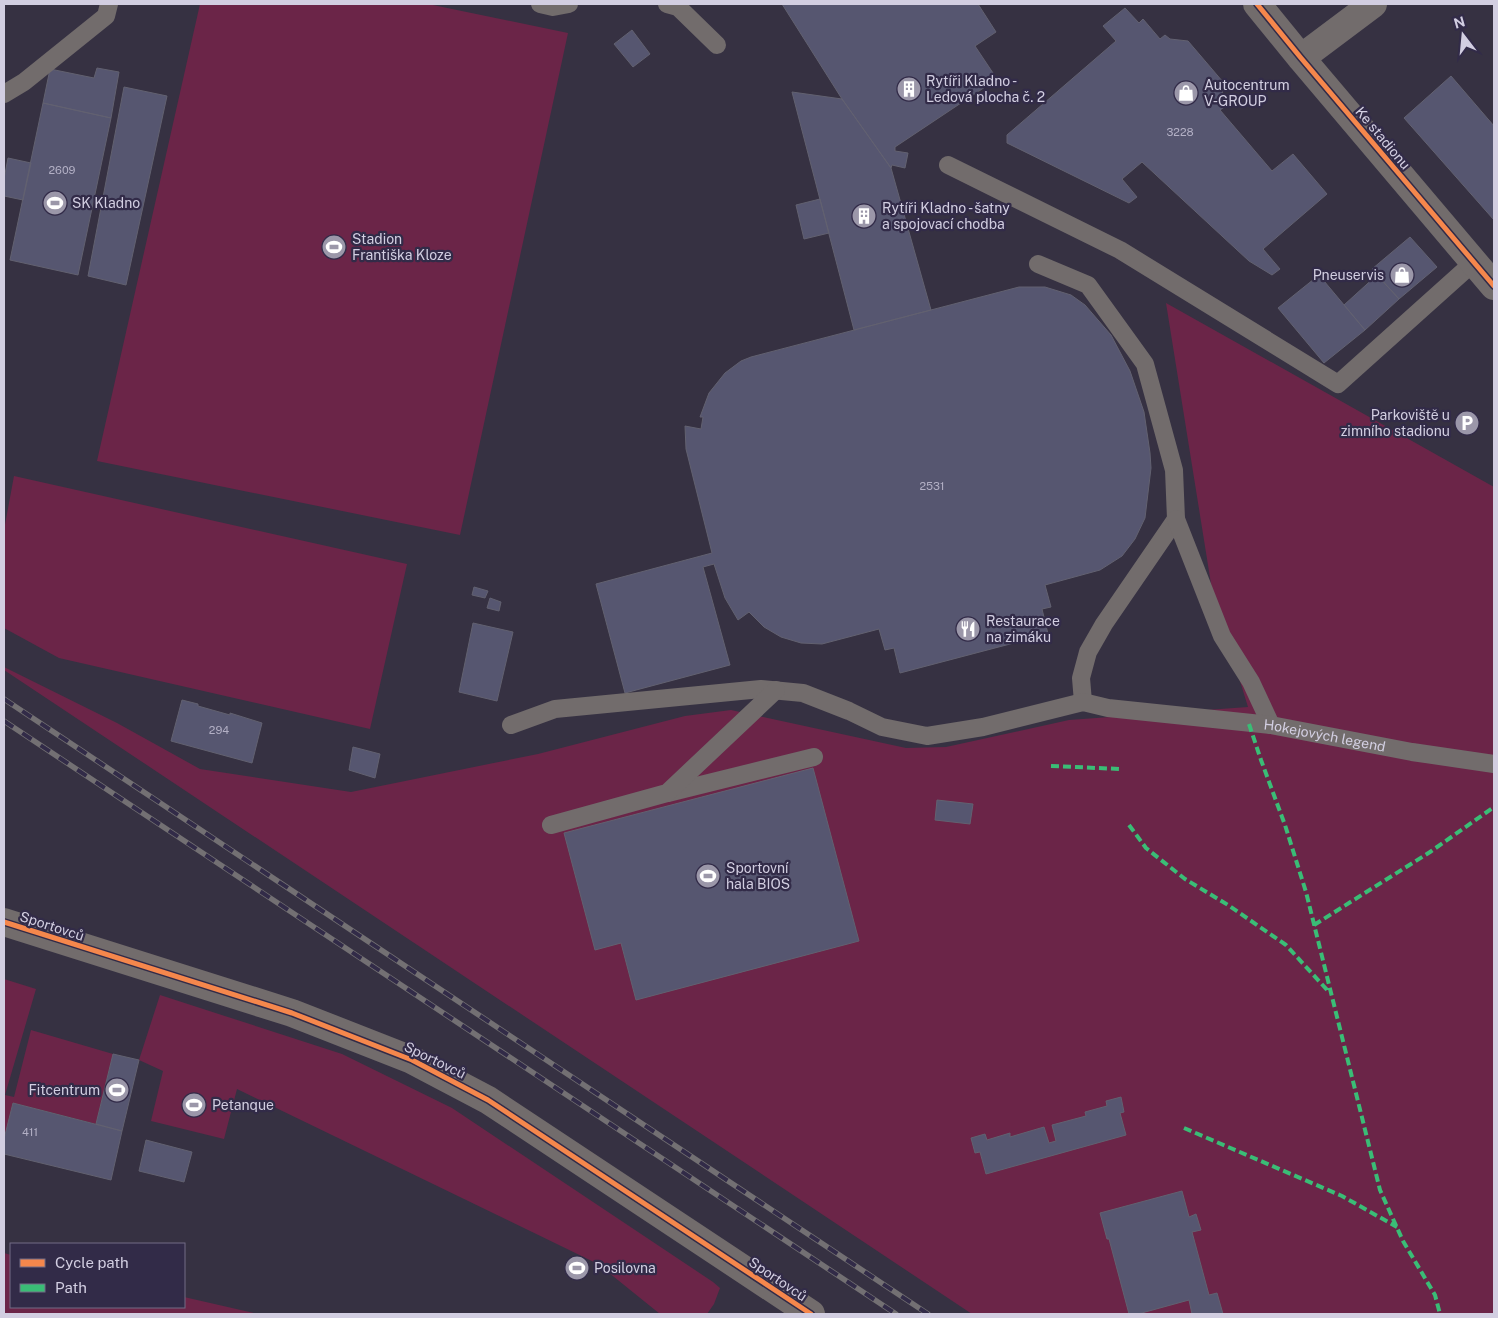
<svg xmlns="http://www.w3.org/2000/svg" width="1498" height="1318" viewBox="0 0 1498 1318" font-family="'Public Sans',sans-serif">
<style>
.green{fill:#6b2548}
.building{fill:#565670;stroke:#626170}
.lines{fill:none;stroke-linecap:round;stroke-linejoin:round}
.service{stroke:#726c6c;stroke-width:18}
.minor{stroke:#726c6c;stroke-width:28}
.rail-casing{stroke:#737073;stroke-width:5.5}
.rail{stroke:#322b48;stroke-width:4;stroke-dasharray:11;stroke-linecap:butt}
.quiet{stroke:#3abd76;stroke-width:4;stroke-dasharray:8 4;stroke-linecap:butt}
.cycleway-casing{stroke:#322b48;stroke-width:8}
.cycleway{stroke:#f5874c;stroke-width:5}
.labels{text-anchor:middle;stroke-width:4.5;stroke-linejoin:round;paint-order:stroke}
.number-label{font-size:11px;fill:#b3b0c5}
.poi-label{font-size:14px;fill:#d2cee1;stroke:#322b48;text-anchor:start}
.street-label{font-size:14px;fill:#d2cee1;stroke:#322b48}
</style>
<rect width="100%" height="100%" fill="#363142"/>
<path class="green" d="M200 4H428L568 33 460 535 97 461Z
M1166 303 1494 487V1314H972L4 670V667L117 723 200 769 351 792 538 754 685 716 731 710 906 748 946 747 1069 720 1248 707 1212 590Z
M14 476 407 564 370 729 59 658 4 628V530Z
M4 979 36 989 5 1095 14 1097 31 1030 113 1054 96 1124 13 1103 4 1139Z
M160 995 342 1054 452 1108 713 1282 720 1288 714 1304 707 1314H660L598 1264 237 1089 224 1139 151 1121 163 1071 139 1060Z
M4 1253 11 1255V1307H184V1297L258 1314H4Z"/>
<path class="building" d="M782 4H978L996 32 975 46 997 79 895 147V151L908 153 905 168 892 165 891 168 842 99Z
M1125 8 1139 23 1143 19 1160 39 1165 35 1170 39 1188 41 1223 82 1222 101 1226 106 1220 110 1272 171 1293 154 1327 194 1263 249 1280 269 1272 275 1249 261 1142 162 1122 179 1137 197 1129 203 1007 143V135L1116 41 1103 26Z
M632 30 650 54 633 67 614 44Z
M97 68 119 72 111 118 43 103 50 69 94 78Z
M1451 76 1494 126V220L1404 118Z
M124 87 167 96 126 285 88 276Z
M792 92 842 99 891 168 931 310 854 330Z
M43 103 111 118 78 275 10 260Z
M8 158 31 163 23 200 4 196V179Z
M820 199 829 233 804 239 796 205Z
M1410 237 1437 267 1399 299 1372 269Z
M1319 275 1365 330 1324 363 1278 308Z
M1377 275 1399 299 1365 330 1344 305Z
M1019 287H1045L1071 295 1085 305 1111 335 1130 371 1144 412 1150 453 1151 468 1145 518 1135 539 1122 556 1100 570 1045 585 1051 607 1042 609 1048 634 900 673 894 648 885 650 879 629 822 644 801 643 781 637 764 627 749 612 738 620 725 598 714 564 703 567 730 665 625 693 596 584 712 553 686 449 685 426 701 429 703 417H700L709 393 725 373 741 361 751 357Z
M474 587 488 591 485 598 472 595Z
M490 598 501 602 499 611 487 608Z
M473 623 513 632 497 701 459 692Z
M182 700 198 704V706L230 715V713L262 723 252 763 171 741Z
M353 747 380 754 375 778 349 770Z
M813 768 859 941 636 1000 621 943 595 950 564 833Z
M937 800 973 804 970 824 935 820Z
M113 1054 139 1060 122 1131 96 1124Z
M1121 1097 1124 1112 1120 1113 1126 1135 986 1174 980 1152 975 1153 971 1138 985 1134 987 1140 1010 1133V1137L1044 1127 1049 1143 1056 1141 1052 1125 1086 1116 1085 1112 1107 1106 1106 1101Z
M13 1103 122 1131 111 1180 4 1154V1139Z
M146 1140 192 1152 184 1182 139 1171Z
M1182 1191 1189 1217 1196 1214 1201 1230 1192 1232 1209 1295 1217 1293 1223 1314H1192L1189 1300 1138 1314H1129L1109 1239H1107L1100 1213Z"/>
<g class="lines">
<g class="service">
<path d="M540 4 553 7 569 4"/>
<path d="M667 4 678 7 717 45"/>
<path d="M4 94 24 82 106 16 109 4"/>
<path d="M948 165 1120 250 1338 384 1474 262"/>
<path d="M1038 264 1088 285 1145 364 1174 470 1176 519 1104 624 1088 652 1081 678 1083 702"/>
<path d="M1176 519 1222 636 1251 682 1271 725"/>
<path id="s1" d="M511 725 555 709 761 689 803 693 849 711 882 727 927 736 983 727 1083 702 1108 708 1271 725 1412 752 1494 764"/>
<path d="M668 793 814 757"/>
<path d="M551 825 667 793 776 690"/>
</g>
<path class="minor" d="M1257 4 1301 58 1494 286
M1301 58 1373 4
M4 922 292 1013 412 1060 488 1100 811 1314"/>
<defs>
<path id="rail" d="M4 699 928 1314
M4 721 896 1314"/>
</defs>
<use href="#rail" class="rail-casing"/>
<use href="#rail" class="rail"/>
<path class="quiet" d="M1249 724 1261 760 1285 825 1306 892 1380 1190 1403 1241 1435 1295 1440 1314
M1051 766 1121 769
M1129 825 1146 848 1185 879 1228 905 1286 945 1329 992
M1314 925 1430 852 1494 807
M1184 1128 1342 1196 1397 1227"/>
<defs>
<path id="cycleway" d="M1257 4 1301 58 1494 286
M4 922 292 1013 412 1060 488 1100 811 1314"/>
</defs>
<use href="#cycleway" class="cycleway-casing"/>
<use href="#cycleway" class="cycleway"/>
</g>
<defs>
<symbol id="building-disc" viewBox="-11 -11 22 22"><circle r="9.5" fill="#9b97a9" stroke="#322b48"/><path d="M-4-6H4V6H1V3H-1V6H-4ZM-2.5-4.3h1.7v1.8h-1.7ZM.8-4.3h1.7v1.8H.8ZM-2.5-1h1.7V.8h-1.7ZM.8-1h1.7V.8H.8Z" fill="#fff"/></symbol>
<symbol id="shop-disc" viewBox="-11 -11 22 22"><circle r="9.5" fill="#9b97a9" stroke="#322b48"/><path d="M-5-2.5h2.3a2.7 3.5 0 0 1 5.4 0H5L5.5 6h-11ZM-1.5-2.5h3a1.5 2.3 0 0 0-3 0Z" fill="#fff"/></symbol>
<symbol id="stadium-disc" viewBox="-11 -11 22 22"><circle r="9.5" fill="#9b97a9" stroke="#322b48"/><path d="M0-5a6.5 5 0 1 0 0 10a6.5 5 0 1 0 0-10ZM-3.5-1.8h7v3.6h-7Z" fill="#fff"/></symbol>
<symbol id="parking-disc" viewBox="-11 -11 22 22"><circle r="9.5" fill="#9b97a9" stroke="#322b48"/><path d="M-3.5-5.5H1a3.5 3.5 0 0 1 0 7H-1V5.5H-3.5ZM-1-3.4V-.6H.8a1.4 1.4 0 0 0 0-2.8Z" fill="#fff"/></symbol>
<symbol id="restaurant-disc" viewBox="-11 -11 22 22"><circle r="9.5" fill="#9b97a9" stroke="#322b48"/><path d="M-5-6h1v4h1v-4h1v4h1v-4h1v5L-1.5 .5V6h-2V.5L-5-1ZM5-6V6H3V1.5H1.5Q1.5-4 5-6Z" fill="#fff"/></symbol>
</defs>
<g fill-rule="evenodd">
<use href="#building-disc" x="895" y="75" width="28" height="28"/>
<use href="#shop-disc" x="1172" y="79" width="28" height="28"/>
<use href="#stadium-disc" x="41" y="189" width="28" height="28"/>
<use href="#building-disc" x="850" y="202" width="28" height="28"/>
<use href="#stadium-disc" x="320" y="233" width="28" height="28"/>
<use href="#shop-disc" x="1388" y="261" width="28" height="28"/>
<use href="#parking-disc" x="1453" y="409" width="28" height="28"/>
<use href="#restaurant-disc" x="954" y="615" width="28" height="28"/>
<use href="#stadium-disc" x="694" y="862" width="28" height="28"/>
<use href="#stadium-disc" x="103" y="1076" width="28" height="28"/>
<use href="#stadium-disc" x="180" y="1091" width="28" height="28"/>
<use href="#stadium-disc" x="563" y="1254" width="28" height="28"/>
</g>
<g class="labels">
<g class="number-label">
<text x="1180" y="136">3228</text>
<text x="62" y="174">2609</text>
<text x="932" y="490">2531</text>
<text x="219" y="734">294</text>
<text x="30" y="1136">411</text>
</g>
<g class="poi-label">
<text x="926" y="86">Rytíři Kladno -<tspan x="926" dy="16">Ledová plocha č. 2</tspan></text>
<text x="1204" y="90">Autocentrum<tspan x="1204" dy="16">V-GROUP</tspan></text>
<text x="72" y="208">SK Kladno</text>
<text x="882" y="213">Rytíři Kladno - šatny<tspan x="882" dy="16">a spojovací chodba</tspan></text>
<text x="352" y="244">Stadion<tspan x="352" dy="16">Františka Kloze</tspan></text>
<text x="1384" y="280" text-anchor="end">Pneuservis</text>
<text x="1450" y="420" text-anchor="end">Parkoviště u<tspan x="1450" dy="16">zimního stadionu</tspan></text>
<text x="986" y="626">Restaurace<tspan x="986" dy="16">na zimáku</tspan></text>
<text x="726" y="873">Sportovní<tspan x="726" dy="16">hala BIOS</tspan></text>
<text x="100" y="1095" text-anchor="end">Fitcentrum</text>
<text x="212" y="1110">Petanque</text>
<text x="594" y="1273">Posilovna</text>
</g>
<g class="street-label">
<text transform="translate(1383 138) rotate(50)" y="5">Ke stadionu</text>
<text dy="5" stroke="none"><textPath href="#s1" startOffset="832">Hokejových legend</textPath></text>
<text transform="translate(52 926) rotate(18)" y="5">Sportovců</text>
<text transform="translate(435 1060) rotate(26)" y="5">Sportovců</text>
<text transform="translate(778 1279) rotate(34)" y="5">Sportovců</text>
</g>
</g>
<rect width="1498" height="1318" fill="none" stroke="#d2cee1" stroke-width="10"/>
<rect x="10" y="1243" width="175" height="65" fill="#322b48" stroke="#726c85"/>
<rect x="20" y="1259" width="25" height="8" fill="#f5874c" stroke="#726c85"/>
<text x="55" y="1268" font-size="15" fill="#d2cee1">Cycle path</text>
<rect x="20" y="1284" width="25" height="8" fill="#3abd76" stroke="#726c85"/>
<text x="55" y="1293" font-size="15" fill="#d2cee1">Path</text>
<g transform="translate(1463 35) rotate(344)" stroke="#322b48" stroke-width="4" paint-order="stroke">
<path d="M0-4L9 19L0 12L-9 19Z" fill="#d2cee1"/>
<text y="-8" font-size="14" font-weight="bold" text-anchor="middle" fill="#d2cee1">N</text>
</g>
</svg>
